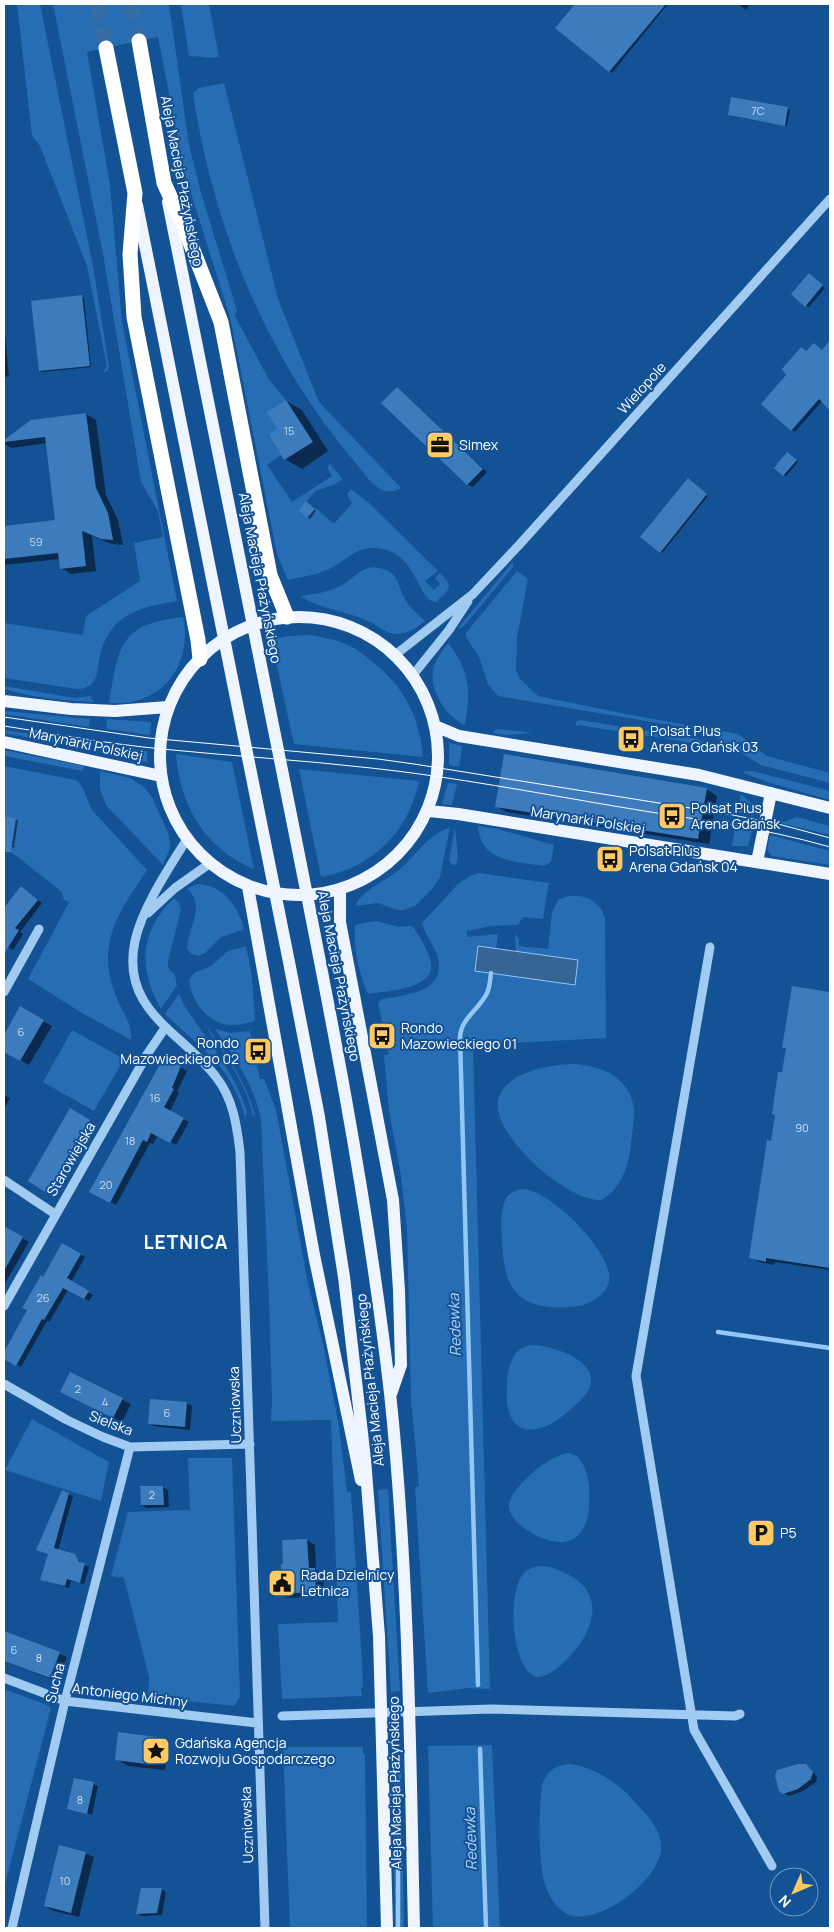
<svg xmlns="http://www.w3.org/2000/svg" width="834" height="1932" viewBox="0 0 834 1932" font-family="Manrope,sans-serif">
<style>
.green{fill:#266db4}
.water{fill:#366494;stroke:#94c7f6}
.shadow{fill:#0007}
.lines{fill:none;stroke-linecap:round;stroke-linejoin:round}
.stream{stroke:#94c7f6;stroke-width:4.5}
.building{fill:#3c7cbd}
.highway-tunnel{stroke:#366ca5;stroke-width:15;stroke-dasharray:15 8;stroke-linecap:butt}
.minor{stroke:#a2cbf2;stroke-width:9}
.major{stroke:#eef5ff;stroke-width:12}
.highway{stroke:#fff;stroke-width:15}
.tram{stroke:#fff;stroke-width:1}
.labels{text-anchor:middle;stroke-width:4;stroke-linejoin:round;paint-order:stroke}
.number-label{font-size:11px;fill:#cedeee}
.street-label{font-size:14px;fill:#fff;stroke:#135295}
.poi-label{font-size:14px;fill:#fff;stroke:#135295;text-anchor:start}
.water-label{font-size:15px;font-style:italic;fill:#aed5f9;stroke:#135295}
.district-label{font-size:19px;font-weight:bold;letter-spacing:1px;fill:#fff;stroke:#135295}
</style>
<rect width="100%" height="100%" fill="#135295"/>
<path class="green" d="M17 4H40L93 266 109 367 107 371 103 373 107 366 87 266 40 146 32 136Z
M53 4H169L189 145 200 189 237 311 234 314 268 378 286 400 266 412 277 429 268 435 281 455 267 465 292 502 332 476 327 467 330 464 343 479 335 484 315 491 298 511 307 518 316 508 334 524 352 503 347 494 351 489 369 503 438 571 425 581 434 590 440 584 435 578 440 573C455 588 449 590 436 602 416 601 418 548 373 548 354 548 345 562 329 569 317 575 301 577 288 580L277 554 230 317 184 171 158 37 87 52 110 185 122 322 177 601C155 605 133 608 116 624 108 633 103 643 100 655 96 671 100 688 77 689L4 678V623L83 635 86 616 140 581 134 543 163 537 158 511 141 482 103 254Z
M181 4H209L219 57C207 59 200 56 189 56Z
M224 83 278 299 319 402 401 488C380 501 366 475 354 461 266 357 213 227 193 93L199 88Z
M513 562V567L465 625 461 628H458Z
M373 567C401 570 395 582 406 601 411 609 419 615 425 621 417 628 405 635 394 634 384 632 375 624 366 620 351 613 309 605 301 596 312 594 325 593 336 588 350 583 357 569 373 567Z
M517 571 528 579 517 637 516 670 520 679 538 696 631 715 738 734 767 756 830 773V783L761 765 705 731 498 696 488 684 479 657 466 637V633Z
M183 617C193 666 161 707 109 703 119 647 118 624 183 617Z
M309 635C322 637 334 639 346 644 357 649 366 656 375 664 405 688 420 719 423 757L294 744 271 639 289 636Z
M448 643C470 670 471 692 465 725 447 718 429 690 433 670 435 660 442 651 448 643Z
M4 686 75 698 90 696 94 702C62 700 34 698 4 689Z
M4 711 90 719 89 727 4 714Z
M107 719 151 722 150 735 106 729Z
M580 720 698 739 709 746 707 748 698 747 699 744 578 725 577 727 575 723Z
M499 729 533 733 506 735 493 733 495 730Z
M4 730 88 742 87 749 4 733Z
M449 743 462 746 459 767 449 765Z
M103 745 147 751V762L102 753Z
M4 750 84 766 83 771 4 756Z
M176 754 232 762 254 869C205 849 180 806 176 754Z
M4 766 76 780C85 786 87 801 92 810L147 870C117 915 94 946 118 1001 124 1015 133 1025 131 1040L82 1013 28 979 69 902 64 900 62 892 10 851 16 846H12L16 818 4 816Z
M299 769 419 781C409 832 372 868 321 877Z
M100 771 130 778 143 786 152 797 169 835 170 848 163 865 106 805 100 789Z
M744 771H752L830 791V800L767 782 744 773Z
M448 783 457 784 452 805 442 804Z
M741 794 751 803 754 816 738 812Z
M797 817 830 826V835L781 823Z
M478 826 498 829 554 845 551 862 544 866 539 865C512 862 480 860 478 826Z
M450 827 440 877 432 889 415 906 404 910H397L378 903 355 906C364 888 385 882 400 869 417 854 428 835 450 827Z
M455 828 458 857 456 865 451 864 449 860Z
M735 828 752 831 748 846H732Z
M770 835 830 851V865L772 856 767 850Z
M479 873 549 883 543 919 523 917 518 925 491 926 467 931V937L498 934 496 949 478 946 578 960 516 951 515 934 519 939V946L548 949 552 912 558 900C576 890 601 898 605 919L606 1038 473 1045 490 1689 468 1688 428 1693 415 1487 419 1486 411 1399 407 1229 401 1176 389 1111 384 1055 389 1054 378 1003 382 999C406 995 449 992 437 955 433 944 425 934 422 923L458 884 468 877Z
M198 884C224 886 237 905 244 928L243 930 221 937 205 953 199 956 191 954 187 948C189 925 206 907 187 888Z
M174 898 179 903 181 910 168 961C168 969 169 969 174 974 176 977 176 982 177 985L161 1009C138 969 139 931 174 898Z
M375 921 399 927 411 926 414 928C420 938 429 951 431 963 435 990 387 991 368 994 359 974 353 948 355 925Z
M246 946 252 977 255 1021C247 1023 239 1025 231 1025 208 1024 192 1003 189 980L194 973 211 966 228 951Z
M179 994C183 1005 190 1014 197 1024 216 1052 238 1080 247 1113L245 1117C233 1067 199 1047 165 1014Z
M203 1023C226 1050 245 1081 255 1115L253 1116C245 1080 223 1052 203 1023Z
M215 1029 230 1033 250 1031 260 1079H264L276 1110 308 1283 324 1348 339 1427 347 1492H351L362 1661 363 1687 361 1688 362 1696 282 1699 278 1624 338 1622 331 1420 271 1421 272 1400 269 1299 261 1119C254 1085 235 1058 215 1029Z
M72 1030 124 1059 94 1111 43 1082Z
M572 1064C601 1065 631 1077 634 1110 634 1121 632 1134 631 1145 628 1166 622 1189 601 1200 568 1202 492 1136 498 1101 503 1072 549 1065 572 1064Z
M523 1189C551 1191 604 1245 609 1273 612 1288 598 1300 586 1304 574 1308 561 1308 549 1307 508 1303 503 1273 502 1238 501 1226 500 1208 507 1197 511 1192 517 1190 523 1189Z
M532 1345C550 1345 595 1359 591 1383 589 1394 578 1403 570 1410 537 1440 503 1439 507 1386 507 1375 509 1362 516 1353 520 1348 526 1346 532 1345Z
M32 1419 109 1462 101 1501 5 1470Z
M568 1453 577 1456C590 1470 590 1489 589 1507 588 1521 583 1537 568 1541 551 1547 512 1527 509 1508 508 1496 521 1484 529 1476 540 1466 552 1456 568 1453Z
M188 1458H232L240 1697 234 1706 148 1697 149 1677 124 1578 111 1576 128 1512 190 1510Z
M388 1489 400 1691 391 1692 378 1490Z
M540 1566C551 1566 559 1570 569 1575 609 1596 591 1637 565 1661 557 1669 548 1677 536 1677 511 1668 507 1593 523 1574 527 1569 533 1567 540 1566Z
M4 1689 47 1705 51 1708 4 1888Z
M492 1745 500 1928H433L428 1746Z
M283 1747H363V1754H365L367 1928H290Z
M393 1749H401L404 1928H395Z
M569 1764C594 1767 618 1782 634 1801 646 1814 663 1830 661 1849 659 1880 604 1922 573 1916 562 1914 551 1901 547 1890 537 1867 539 1810 542 1784 548 1771 555 1765 569 1764Z"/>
<path class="water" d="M478 946 578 960 575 985 475 971Z"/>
<path class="shadow" d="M576 4H668L612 73 557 27Z
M738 4H750L746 10Z
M732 98 788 109 790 110 787 126 731 116Z
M812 277 825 288 809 307 806 306Z
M82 297 84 298 91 367 42 372 40 371Z
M4 323 9 376 4 377Z
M830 342V409L822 401 795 432 792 430 788 375 802 348 807 352 822 351Z
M397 389 487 472 473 487 467 484Z
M286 401 302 410 328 451 302 469 285 459 269 435 278 429Z
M86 414 96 420 106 495 118 520 123 545 112 544 92 536 96 571 71 574 61 568 60 559 4 565V527L56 522 47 443 11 448 4 444V442L31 421Z
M790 455 798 462 786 476 784 475Z
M690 481 708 496 662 553 660 552Z
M308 504 316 511 310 519 300 510Z
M706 789 717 796 709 844 507 812 496 806Z
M4 817 18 820 14 847 4 845Z
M22 888 42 903 20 932 23 934 13 950 4 944V910Z
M793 988 830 993V1270L775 1262 774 1265 759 1262 751 1257 772 1142 787 1049 783 1047Z
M20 1008 52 1026 29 1065 4 1050V1037Z
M165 1058 187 1071 177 1092 179 1093 170 1111 189 1122 176 1145 158 1135 153 1144 150 1143 116 1205 91 1191Z
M4 1095 10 1098 4 1109Z
M71 1110 95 1124 53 1195 30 1181Z
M4 1227 29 1242 4 1285Z
M63 1245 85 1257 71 1282 93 1295 89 1301 68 1290 49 1322 47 1321 21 1367 4 1357V1355Z
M71 1373 131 1404 122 1422 70 1397Z
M186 1403 192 1406 190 1430 154 1426 149 1423Z
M163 1487 168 1490 169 1507 147 1508 142 1505Z
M63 1492 73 1496 58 1551 74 1556 82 1564 89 1567 84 1584 71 1581 69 1588 41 1579 49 1554Z
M307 1540 315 1545 316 1570 323 1574 324 1596 287 1598 279 1593 284 1565Z
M4 1632 67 1657 58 1682 4 1661Z
M120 1734 157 1738 168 1745 165 1770 128 1766 117 1759Z
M805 1766 817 1776 816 1782 803 1791 789 1796 780 1790Z
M75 1779 98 1786 92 1815 68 1808Z
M85 1853 94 1857 79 1917 54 1911 45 1906Z
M161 1889 166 1892 162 1915 142 1916 137 1913Z"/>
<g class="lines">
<path class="stream" d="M718 1332 830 1348
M478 1685 460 1037C461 1018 479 1010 487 993 490 987 490 980 491 973
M480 1749 486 1928
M398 1844V1928"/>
</g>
<path class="building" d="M575 4H666L609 72 555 28Z
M731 97 788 107 785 126 728 115Z
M809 273 823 285 805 307 791 294Z
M82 295 90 366 39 371 31 301Z
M830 340V411L819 399 791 431 761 404 786 375 782 369 801 347 806 351 814 343 822 350Z
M397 387 483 469 467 485 381 403Z
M286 400 313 442 284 460 268 434 277 429 266 412Z
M86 413 96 488 108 513 113 540 101 539 82 531 86 566 60 569 58 553 4 559V526L55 520 45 437 4 442V440L31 420Z
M787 452 797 460 783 476 774 468Z
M688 478 707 494 660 553 640 537Z
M306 501 315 509 307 518 298 511Z
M504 754 707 788 698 839 495 807Z
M4 816 16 818 11 852H4Z
M21 886 38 900 15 928 19 930 4 954V908Z
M792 986 830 992V1268L766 1258V1262L749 1258 767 1140 771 1141 775 1115 772 1114 778 1072H782L786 1048H782Z
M20 1006 44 1020 20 1061 4 1052V1035Z
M164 1057 181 1066 172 1088 174 1089 164 1107 184 1118 170 1143 151 1133 147 1142 143 1140 110 1203 89 1192Z
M70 1108 90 1120 48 1194 28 1181Z
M4 1226 23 1237 4 1271Z
M62 1243 81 1254 67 1278 89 1291 84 1299 63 1288 44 1320 42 1319 16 1366 4 1359V1352L27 1310 22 1308 41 1275 43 1277Z
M70 1372 123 1398 113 1418 60 1392Z
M150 1399 187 1402 185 1427 148 1424Z
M140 1486H163L164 1505H141Z
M62 1490 69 1493 54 1548 75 1554 79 1562 85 1563 80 1583 67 1579 65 1586 40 1580 48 1554 36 1550Z
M307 1539 309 1568H315L316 1592 278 1594 276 1570H281V1564H283L282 1540Z
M4 1631 60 1652 50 1678 4 1661Z
M118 1732 157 1737 154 1765 115 1760Z
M798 1764H806L813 1772 811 1779 798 1789 783 1794 779 1791 775 1776 777 1770Z
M74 1778 94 1782 87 1814 67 1809Z
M59 1845 86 1852 71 1913 44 1906Z
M141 1888H162L157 1913 136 1914Z"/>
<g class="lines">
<path class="highway-tunnel" d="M97 4 106 48
M132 4 139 41"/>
<path class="minor" d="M395 655 473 594 520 544 830 199
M413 675 449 630 468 601
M187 839C169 868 142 908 135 941 120 1011 182 1032 216 1077 233 1098 237 1126 240 1152L265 1928
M148 913 175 888 209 864
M710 947 636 1376 694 1730 772 1866
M4 992 39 929
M4 1180 55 1214
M4 1306 148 1053 165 1028
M4 1384 67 1420 103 1437 130 1447 250 1444
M4 1678 65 1701 257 1723
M282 1716 491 1709 735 1716 740 1714
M12 1928 65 1701 130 1447"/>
<path class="major" d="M168 202C205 383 240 564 277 745 320 960 365 1175 390 1393 409 1571 410 1750 414 1928
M137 205 289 962 319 1117 344 1277 365 1459 379 1636 387 1928
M160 756a139 139 0 1 1 278 0a139 139 0 1 1-278 0Z
M4 701 71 709 115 711 168 707
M435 726 459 736 699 775 830 808
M4 742 161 776
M429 811 458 814 830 874
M757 862 771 793
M248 887 314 1255 361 1480
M340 889V922L393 1200 399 1290 401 1365 391 1394"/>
<path class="highway" d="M139 41 164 183 184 227 221 322 270 575 287 617
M106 48 135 193 130 254 134 317 198 640 200 659"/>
<path class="tram" d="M4 717 149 738 378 759 414 764 728 814 782 825 830 838
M4 726C56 734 109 744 162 749 231 756 301 760 371 768 454 777 537 793 620 807 691 819 761 827 830 847"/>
</g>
<defs>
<symbol id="office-square" viewBox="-11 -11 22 22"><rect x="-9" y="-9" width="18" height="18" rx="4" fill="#ffca64" stroke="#135295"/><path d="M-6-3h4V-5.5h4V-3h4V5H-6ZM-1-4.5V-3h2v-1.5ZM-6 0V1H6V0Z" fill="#111"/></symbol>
<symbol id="bus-square" viewBox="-11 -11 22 22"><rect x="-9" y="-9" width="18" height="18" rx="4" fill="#ffca64" stroke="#135295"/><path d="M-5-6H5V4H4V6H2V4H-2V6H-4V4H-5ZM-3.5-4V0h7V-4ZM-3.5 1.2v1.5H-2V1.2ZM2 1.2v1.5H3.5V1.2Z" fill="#111"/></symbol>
<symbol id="parking-square" viewBox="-11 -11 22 22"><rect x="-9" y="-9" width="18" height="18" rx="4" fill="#ffca64" stroke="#135295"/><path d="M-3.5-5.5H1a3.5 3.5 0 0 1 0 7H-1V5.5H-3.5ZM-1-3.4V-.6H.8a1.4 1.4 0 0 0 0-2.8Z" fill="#111"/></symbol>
<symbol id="civic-square" viewBox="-11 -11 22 22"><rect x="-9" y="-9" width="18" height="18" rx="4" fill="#ffca64" stroke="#135295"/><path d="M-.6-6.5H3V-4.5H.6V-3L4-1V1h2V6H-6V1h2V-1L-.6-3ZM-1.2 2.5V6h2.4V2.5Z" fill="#111"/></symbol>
<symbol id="sight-square" viewBox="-11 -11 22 22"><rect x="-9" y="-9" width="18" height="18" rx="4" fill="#ffca64" stroke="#135295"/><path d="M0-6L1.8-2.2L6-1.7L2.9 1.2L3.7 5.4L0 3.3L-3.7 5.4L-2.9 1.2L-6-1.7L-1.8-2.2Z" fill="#111"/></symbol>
</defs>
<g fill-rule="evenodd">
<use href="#office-square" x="424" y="429" width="32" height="32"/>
<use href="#bus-square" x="615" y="723" width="32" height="32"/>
<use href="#bus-square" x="656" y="800" width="32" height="32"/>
<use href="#bus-square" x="594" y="843" width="32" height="32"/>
<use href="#bus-square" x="366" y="1020" width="32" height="32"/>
<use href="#bus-square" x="242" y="1035" width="32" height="32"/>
<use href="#parking-square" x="745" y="1517" width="32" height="32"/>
<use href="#civic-square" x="266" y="1567" width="32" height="32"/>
<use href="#sight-square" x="140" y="1735" width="32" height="32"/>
</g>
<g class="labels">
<g class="number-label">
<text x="758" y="115">7C</text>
<text x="289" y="435">15</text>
<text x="36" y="546">59</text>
<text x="21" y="1036">6</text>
<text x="155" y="1102">16</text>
<text x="802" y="1132">90</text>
<text x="130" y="1145">18</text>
<text x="106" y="1189">20</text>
<text x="43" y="1302">26</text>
<text x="78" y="1393">2</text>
<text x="105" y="1406">4</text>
<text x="167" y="1417">6</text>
<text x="152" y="1499">2</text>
<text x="14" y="1654">6</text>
<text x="39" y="1662">8</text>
<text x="80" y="1804">8</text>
<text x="65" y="1885">10</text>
</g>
<g class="street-label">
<text transform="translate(182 181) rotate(79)" y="5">Aleja Macieja Płażyńskiego</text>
<text transform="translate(642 388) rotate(-48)" y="5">Wielopole</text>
<text transform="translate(260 578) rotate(79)" y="5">Aleja Macieja Płażyńskiego</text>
<text transform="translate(86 744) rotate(12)" y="5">Marynarki Polskiej</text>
<text transform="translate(588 820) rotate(9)" y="5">Marynarki Polskiej</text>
<text transform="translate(339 976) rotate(79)" y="5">Aleja Macieja Płażyńskiego</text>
<text transform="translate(71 1159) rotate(-60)" y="5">Starowiejska</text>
<text transform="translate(370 1380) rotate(-96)" y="5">Aleja Macieja Płażyńskiego</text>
<text transform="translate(235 1405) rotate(-92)" y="5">Uczniowska</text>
<text transform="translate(111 1423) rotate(21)" y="5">Sielska</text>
<text transform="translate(55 1683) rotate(-76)" y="5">Sucha</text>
<text transform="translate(130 1695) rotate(7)" y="5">Antoniego Michny</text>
<text transform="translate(395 1783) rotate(-91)" y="5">Aleja Macieja Płażyńskiego</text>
<text transform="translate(247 1825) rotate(-92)" y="5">Uczniowska</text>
</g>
<g class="poi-label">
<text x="459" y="450">Simex</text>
<text x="650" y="736">Polsat Plus<tspan x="650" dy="16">Arena Gdańsk 03</tspan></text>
<text x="691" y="813">Polsat Plus<tspan x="691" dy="16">Arena Gdańsk</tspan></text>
<text x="629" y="856">Polsat Plus<tspan x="629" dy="16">Arena Gdańsk 04</tspan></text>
<text x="401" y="1033">Rondo<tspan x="401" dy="16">Mazowieckiego 01</tspan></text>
<text x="239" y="1048" text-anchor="end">Rondo<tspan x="239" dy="16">Mazowieckiego 02</tspan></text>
<text x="780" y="1538">P5</text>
<text x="301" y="1580">Rada Dzielnicy<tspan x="301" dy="16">Letnica</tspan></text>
<text x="175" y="1748">Gdańska Agencja<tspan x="175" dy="16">Rozwoju Gospodarczego</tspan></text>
</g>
<g class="water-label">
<text transform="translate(455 1325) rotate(-92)" y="5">Redewka</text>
<text transform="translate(471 1839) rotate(-92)" y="5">Redewka</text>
</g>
<g class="district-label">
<text x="186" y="1249">LETNICA</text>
</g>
</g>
<rect width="834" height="1932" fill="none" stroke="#ffffff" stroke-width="10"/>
<g transform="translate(794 1892) rotate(225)"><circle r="24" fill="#135295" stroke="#7197bf"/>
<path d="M0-4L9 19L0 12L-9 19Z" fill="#ffca64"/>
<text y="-8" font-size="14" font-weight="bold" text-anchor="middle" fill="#ffffff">N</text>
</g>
</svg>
